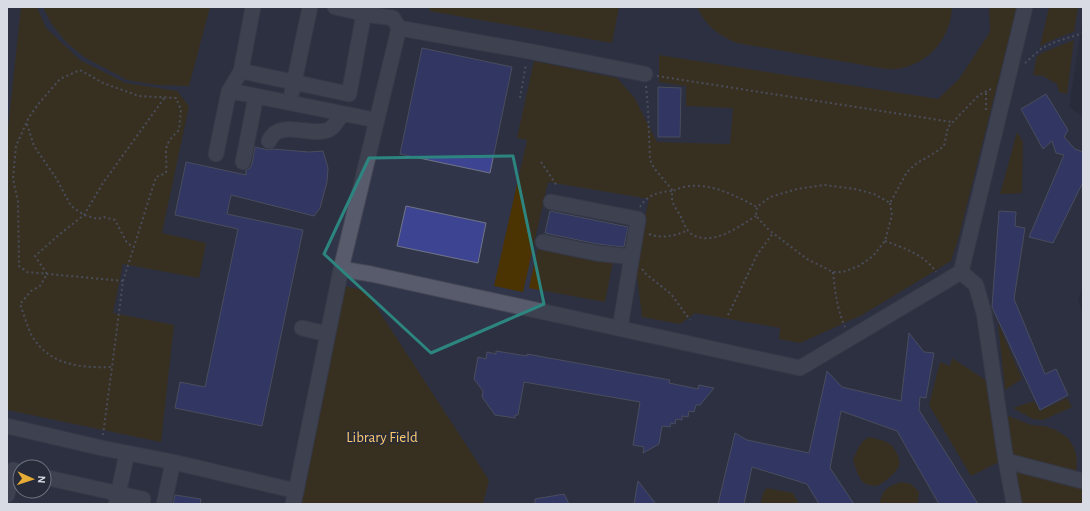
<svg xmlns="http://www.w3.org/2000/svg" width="1090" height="511" viewBox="0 0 1090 511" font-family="'Alegreya Sans',sans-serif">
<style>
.built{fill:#313549;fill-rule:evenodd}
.green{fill:#4b3402}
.building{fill:#3d4492;stroke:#717587}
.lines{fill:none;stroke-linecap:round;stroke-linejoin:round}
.minor-casing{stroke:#454754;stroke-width:17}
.path{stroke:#727582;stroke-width:2;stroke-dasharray:2 3;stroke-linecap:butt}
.minor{stroke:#575b6c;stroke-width:15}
.marked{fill:none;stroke:#2d8580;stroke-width:3;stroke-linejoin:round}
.labels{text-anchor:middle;stroke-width:3;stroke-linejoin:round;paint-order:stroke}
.park-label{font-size:15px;fill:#fcc96b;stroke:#282b3a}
</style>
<rect width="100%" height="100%" fill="#282b3a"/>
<path class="built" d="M8 7H1083V17L1069 107 1083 117V286L1078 301 1083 314V504H7V18ZM20 467H44V491H20Z"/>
<path class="green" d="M21 7H37L46 28 80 60 126 83 177 91 189 106 162 233 206 243 199 278 123 264 113 313 174 325 161 442 7 410V138Z
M43 7H210L189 86 158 85 127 80 84 57 66 42 51 23Z
M430 7H619L612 43 429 11Z
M697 7H952C951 36 931 62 902 68 895 70 887 69 880 68L737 43C719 36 705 25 697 7Z
M989 7H1017L958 240 951 261 920 280 862 315 800 343 779 339 780 328 695 313 680 324 642 317 635 260 649 199 548 182 523 292 494 286 527 140 517 138 534 61 617 78 634 97 657 142 730 144 733 108 686 106V86L659 82V55L938 99 959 79 990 32Z
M1049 7H1078L1074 32 1057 38 1040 46Z
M1074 40 1067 94 1059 92 1057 84 1043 76 1033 75 1037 56 1044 52Z
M1017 132 1023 142 1022 193 1000 194Z
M538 246 613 261 605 302 529 288Z
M344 286 366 291 489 480 483 504H301Z
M998 323 1022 379 1005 390Z
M952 358 990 383 1003 460 971 476 929 405 940 362 950 366Z
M1067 398 1072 407 1043 420 1033 419 1013 408 1034 401 1040 411Z
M1001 413 1031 425 1044 426 1056 430 1068 438 1074 448 1077 458 1076 477 1008 459Z
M869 437C876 439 884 440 890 444 895 448 901 459 899 466 897 472 882 485 876 486 874 486 868 485 866 484 858 480 856 468 853 460 857 450 860 442 869 437Z
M1009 464 1083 484 1082 504H1014Z
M901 482 911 484 919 492 918 503 917 504H880C881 490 889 486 901 482Z
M767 488 793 493 799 504H760L764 491Z"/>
<path class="building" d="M422 48 512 67 490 173 400 154Z
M658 87 681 88 680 137H658Z
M1046 94 1068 130 1064 137 1075 149 1083 152V182L1053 243 1029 237 1064 155 1056 153 1052 141 1043 149 1021 109Z
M255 147 268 150 273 149 309 152 323 151 328 168 327 182 320 208 314 216 231 195 227 214 303 230 262 426 175 408 180 382 205 387 238 229 175 215 186 162 246 175V170L250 168 252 164Z
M406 206 486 223 478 263 397 246Z
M550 211 628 227 624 247 597 244 545 233Z
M999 211 1016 212 1015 226 1025 228 1014 299 1045 374 1056 369 1068 395 1040 410 992 307Z
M909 333 924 352 934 353 926 398 920 397 919 410 978 504H939L897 431 841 411 830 468 854 504H819L807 484 752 467 744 504H718L735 433 747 440 809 453 827 371 842 387 901 401Z
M496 351 527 356V354L670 380 669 383 698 389 699 385 714 388 700 405H696L694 412 689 411 688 417 682 416V420L676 419 675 424 671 423 670 427 662 426 659 444 643 453 644 447 633 445 640 402 524 382 518 415H515V418L495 415 482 397 483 391 474 379 478 357 486 359 487 352 496 354Z
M638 481 656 504H634Z
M564 494 569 504H535V499Z
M175 495 201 499 200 504H173Z"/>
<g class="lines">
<defs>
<path id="minor" d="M335 7 371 15
M372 7 371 15 393 18 399 28
M241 71 349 94 364 13
M229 91 241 71 253 7
M292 92 310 7
M269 141C279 117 313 139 330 129 335 126 339 118 342 114
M216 154 229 91 256 96
M243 162 256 96 375 120
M551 202 638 219 620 328
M543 242 596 253 632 257
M341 269 399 28 528 51 645 74
M961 272 976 285 984 313 1006 461 1014 504
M302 328 327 334
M7 426 102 448 173 462 296 491 293 504
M1006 461 1083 481
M44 477 143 499 142 504
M296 491 341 269 371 274 800 368 961 272 1025 7
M7 495 13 470 20 472
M116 504 127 453
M164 504 173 462"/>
</defs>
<use href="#minor" class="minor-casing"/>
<path class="path" d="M1025 63 1042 48 1055 42 1083 33
M657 76 952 122
M646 86 648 109 650 160 654 168 673 191
M520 98 526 64
M986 110V91
M27 124 34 146 56 178 71 206 84 215 98 219 104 217 115 220 127 243 134 247
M541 162 557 186
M890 203 892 215 885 241 873 256 859 266 843 272H833L807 259 769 230 756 216 757 207 770 197 797 189 824 185 855 189 874 194 890 203 907 172 917 163 936 152 944 146 948 127 979 95 993 88
M640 207C648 194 659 192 673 191
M756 216C738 227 711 248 690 233 686 229 683 222 681 217 676 208 669 201 673 191 701 177 732 194 757 207
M649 234C662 239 676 236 688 230
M885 241C904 248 925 255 936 272
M642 269 646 274 671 294 690 320
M833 272C835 291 837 309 845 327
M123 281 27 272 19 266 18 202 13 179 16 146 29 117 40 102 60 79 80 70 103 83 139 96 176 98 181 110 179 130C160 148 168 150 166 173L156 177 123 281 112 367C82 368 50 366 32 336 27 327 24 314 20 304L31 291 40 286 47 274 35 256 60 234 84 215 103 183 165 97
M728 315 757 255 773 233
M103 435 112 367"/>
<use href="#minor" class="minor"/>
</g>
<path d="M0 0H1090V511H0ZM513 156 544 304 431 353 324 254 369 158Z" fill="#282b3a" fill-opacity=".55" fill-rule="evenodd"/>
<path class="marked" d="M513 156 544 304 431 353 324 254 369 158Z"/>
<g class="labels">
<g class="park-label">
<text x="382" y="442">Library Field</text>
</g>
</g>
<rect width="1090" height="511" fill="none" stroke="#d8dae4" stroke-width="16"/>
<g transform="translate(32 479) rotate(93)"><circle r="19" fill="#282b3a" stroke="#6e717e"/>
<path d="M0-3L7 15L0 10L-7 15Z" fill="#e6ac36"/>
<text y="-6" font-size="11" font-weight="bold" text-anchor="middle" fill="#d8dae4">N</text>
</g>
</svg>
